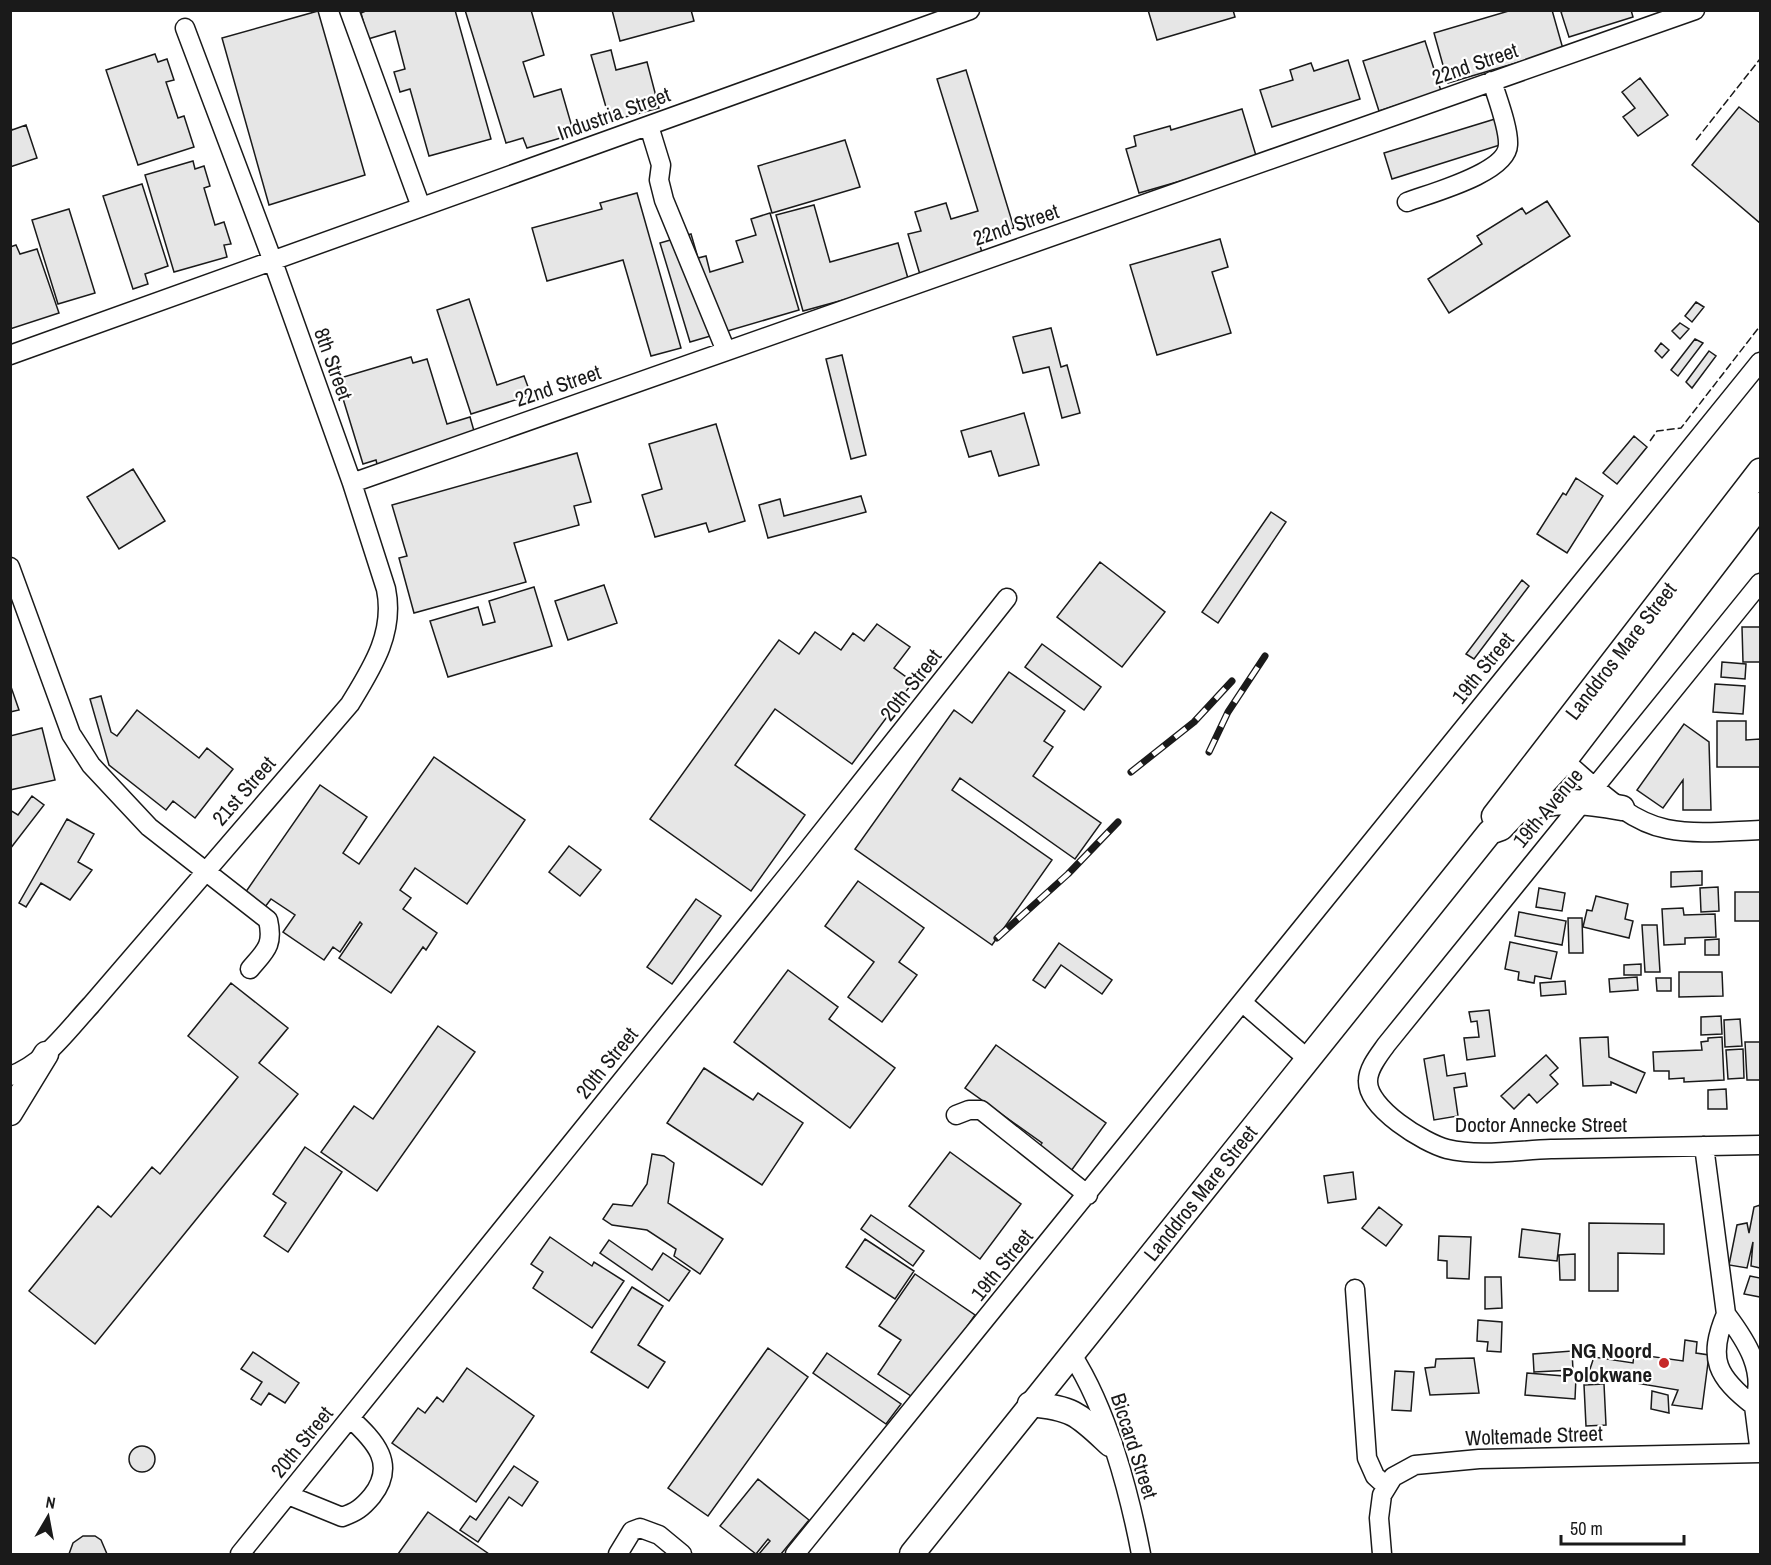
<svg xmlns="http://www.w3.org/2000/svg" width="1771" height="1565" viewBox="0 0 1771 1565" font-family="'Archivo Narrow',sans-serif">
<style>
.building{fill:#e6e6e6;stroke:#1a1a1a;stroke-width:1.5}
.lines{fill:none;stroke-linecap:round;stroke-linejoin:round}
.minor-casing{stroke:#1a1a1a;stroke-width:21}
.major-casing{stroke:#1a1a1a;stroke-width:27}
.minor{stroke:#fff;stroke-width:18}
.major{stroke:#fff;stroke-width:24}
.rail-casing{stroke:#1a1a1a;stroke-width:7}
.rail{stroke:#fff;stroke-width:4.5;stroke-dasharray:14;stroke-linecap:butt}
.fence{stroke:#1a1a1a;stroke-width:1.5;stroke-dasharray:8 3;stroke-linecap:butt}
.poi-dot{fill:#c62828;stroke:#fff;stroke-width:2}
.labels{text-anchor:middle;stroke-width:4.5;stroke-linejoin:round;paint-order:stroke}
.street-label{font-size:21px;fill:#1a1a1a;stroke:#fff}
.poi-label{font-size:21px;font-weight:bold;fill:#1a1a1a;stroke:#fff;text-anchor:end}
</style>
<rect width="100%" height="100%" fill="#fff"/>
<path class="building" d="M368 10H455L491 139 429 156 410 89 400 92 394 72 405 69 395 31 368 39 361 13Z
M465 10H531L544 55 523 62 534 97 561 89 574 134 527 148 523 138 506 143Z
M612 10H691L694 21 620 41Z
M1148 10H1233L1235 17 1157 40Z
M1512 10H1552L1563 49 1448 83 1434 33Z
M1565 10H1631L1633 17 1569 37 1561 12Z
M318 11 365 175 269 205 222 38Z
M1425 41 1441 91 1379 111 1363 61Z
M611 50 616 70 647 62 659 108 610 121 591 55Z
M155 54 158 62 167 59 174 80 166 82 178 118 184 116 194 147 138 165 106 70Z
M1348 60 1360 99 1272 127 1260 90 1293 80 1290 70 1311 63 1314 71Z
M966 70 1014 228 978 239 984 259 921 278 908 234 921 231 915 212 946 203 951 219 978 211 937 79Z
M1640 78 1668 115 1638 136 1623 117 1635 108 1622 92Z
M1739 107 1760 123V223L1692 165Z
M1242 109 1257 159 1139 193 1126 149 1136 146 1134 136 1170 126 1171 130Z
M1495 119 1503 144 1392 179 1384 153Z
M10 125 12 130 26 125 37 158 10 167Z
M845 140 860 187 772 213 758 166Z
M193 161 195 169 204 166 210 186 204 188 215 225 224 222 231 244 224 245 227 257 174 272 145 175Z
M142 184 168 266 145 274 148 284 133 289 103 196Z
M637 193 681 348 651 356 623 260 547 281 532 228 602 209 600 203Z
M1547 201 1570 236 1449 313 1428 279 1482 244 1477 236 1522 208 1526 214Z
M814 205 830 262 898 243 909 282 803 311 776 215Z
M69 209 95 293 58 304 32 220Z
M770 213 799 310 690 342 660 243 691 234 698 258 706 256 710 272 743 262 736 241 756 235 751 219Z
M1220 239 1228 267 1212 272 1231 333 1157 355 1130 265Z
M16 245 20 254 37 249 59 313 10 329V247Z
M469 299 497 385 524 376 531 395 471 414 437 310Z
M1696 302 1704 307 1692 322 1685 316Z
M1680 323 1689 329 1680 339 1672 331Z
M1051 328 1061 367 1067 365 1080 413 1062 418 1049 367 1023 373 1013 337Z
M1695 339 1703 343 1678 376 1671 370Z
M1661 343 1669 350 1662 358 1655 351Z
M1709 351 1716 356 1692 388 1686 382Z
M842 355 866 455 851 459 826 359Z
M411 357 413 363 427 359 447 424 470 417 476 438 378 468 376 460 363 464 337 379Z
M1024 413 1039 465 999 476 991 451 969 457 961 431Z
M716 424 745 521 709 532 706 523 655 537 642 495 662 489 649 444Z
M1634 436 1647 447 1617 484 1603 473Z
M577 453 591 502 574 506 579 525 514 543 526 582 414 613 399 558 407 556 392 505Z
M133 469 165 521 119 549 87 497Z
M1576 478 1603 496 1567 553 1537 534 1563 493 1566 495Z
M861 496 866 512 768 538 759 505 780 499 784 516Z
M1271 512 1286 522 1218 623 1202 612Z
M1100 562 1165 612 1122 667 1057 617Z
M1522 580 1529 586 1474 659 1466 654Z
M604 585 617 623 568 640 555 601Z
M534 587 552 646 448 677 430 621 478 607 483 625 495 622 489 601Z
M877 624 910 647 894 668 913 682 852 764 775 709 735 765 805 815 751 891 650 819 779 640 799 654 815 632 841 650 853 633 864 641Z
M1742 627H1760V662H1743Z
M1042 644 1101 687 1084 710 1025 667Z
M1722 662 1746 664 1745 679 1721 677Z
M1009 672 1065 711 1044 741 1053 747 1033 776 1101 823 1075 859 960 778 952 790 1052 860 992 945 855 849 954 710 972 723Z
M10 684 19 710 10 712Z
M1715 684 1745 686 1743 714 1713 712Z
M101 696 111 732 117 736 137 710 199 758 207 748 233 769 195 818 173 801 166 810 109 765 90 699Z
M1717 721H1746V740L1760 739V767H1717Z
M1684 724 1709 742 1711 810H1683V780L1663 808 1637 790Z
M42 728 55 780 10 790V736Z
M434 757 525 820 467 904 415 868 400 890 411 898 403 909 437 933 426 950 423 947 391 993 339 958 362 924 360 922 340 952 333 947 324 960 283 932 295 915 271 899 265 907 245 893 320 785 367 817 343 853 359 864Z
M32 796 44 805 10 849V810L18 815Z
M67 819 94 834 78 862 92 870 70 900 41 883 26 907 19 903Z
M569 846 601 870 580 896 549 872Z
M1702 871V885L1671 887V872Z
M858 881 924 928 899 962 917 975 882 1022 848 997 874 962 825 926Z
M1718 887 1719 911 1701 912 1700 888Z
M1539 888 1565 893 1562 911 1536 907Z
M1735 892H1760V921H1735Z
M1596 896 1628 904 1625 919 1633 921 1629 938 1583 927 1587 910 1592 911Z
M696 899 721 916 672 984 647 967Z
M1683 908 1684 915 1715 914 1716 937 1685 938V944L1664 945 1662 909Z
M1519 912 1566 921 1562 945 1515 936Z
M1568 918H1582L1583 953H1569Z
M1642 925H1657L1660 972H1645Z
M1719 939V955H1705V940Z
M1510 942 1557 952 1551 979 1535 976 1534 983 1518 980 1519 972 1505 969Z
M1059 943 1112 980 1102 994 1061 965 1045 988 1033 980Z
M1641 964V975H1624V965Z
M788 970 838 1007 829 1019 895 1068 850 1128 734 1042Z
M1679 972H1722L1723 996 1679 997Z
M1637 977 1638 990 1610 992 1609 979Z
M1656 978H1671V991H1657Z
M1565 981 1566 994 1541 996 1540 983Z
M231 983 288 1028 259 1063 298 1094 95 1344 29 1291 98 1206 111 1217 152 1167 160 1174 238 1077 188 1036Z
M1489 1010 1495 1056 1467 1060 1464 1038 1479 1037 1477 1021 1471 1022 1469 1012Z
M1721 1016 1722 1034 1701 1035V1017Z
M1740 1019 1742 1046 1725 1047 1724 1020Z
M438 1026 475 1052 377 1191 321 1152 354 1106 373 1119Z
M1608 1037 1609 1057 1645 1073 1636 1093 1611 1082V1085L1583 1086 1580 1038Z
M1722 1037 1724 1080 1684 1082V1078L1669 1079V1071H1654L1653 1052 1702 1050 1701 1042 1708 1041V1038Z
M1745 1042H1760V1080H1747Z
M996 1045 1106 1123 1071 1171 1038 1148 1042 1143 965 1088Z
M1743 1049 1744 1078 1728 1079 1726 1050Z
M1444 1055 1447 1076 1465 1073 1467 1086 1454 1088 1458 1116 1434 1120 1424 1059Z
M1546 1055 1558 1068 1550 1075 1558 1084 1537 1103 1529 1094 1514 1109 1501 1096Z
M704 1068 753 1100 758 1093 803 1123 762 1185 667 1123Z
M1726 1089 1727 1109H1708V1090Z
M305 1147 342 1172 288 1252 264 1236 286 1203 273 1194Z
M950 1152 1021 1204 980 1259 909 1206Z
M652 1154 664 1156 674 1163 668 1203 723 1239 700 1274 674 1256 676 1249 647 1230 612 1225 603 1219 613 1204 632 1206 647 1184Z
M1353 1172 1356 1199 1328 1203 1324 1176Z
M1760 1205V1268L1751 1266 1753 1242 1747 1268 1729 1265 1737 1225 1747 1223 1749 1233 1754 1207Z
M1379 1207 1402 1225 1386 1246 1362 1228Z
M871 1215 924 1251 913 1266 861 1229Z
M1589 1223 1664 1224V1254L1618 1253V1291H1589Z
M1522 1229 1560 1234 1557 1261 1519 1257Z
M1439 1236 1471 1237 1469 1279 1447 1278V1261L1438 1260Z
M550 1237 592 1266 594 1262 624 1281 592 1328 533 1288 543 1272 531 1264Z
M865 1239 914 1271 895 1299 846 1267Z
M609 1240 652 1270 663 1253 690 1271 669 1301 600 1253Z
M1575 1254V1280H1560L1559 1255Z
M915 1274 975 1315 917 1400 878 1374 901 1340 879 1326Z
M1750 1276 1760 1278V1297L1744 1294Z
M1485 1277H1501L1502 1308 1485 1309Z
M632 1287 663 1306 638 1345 665 1362 648 1388 591 1352Z
M1478 1320 1502 1322 1501 1352 1487 1351 1488 1342 1477 1341Z
M1685 1340 1697 1342 1696 1353 1709 1355 1702 1409 1672 1405 1678 1390 1588 1375 1594 1357 1633 1363 1634 1354 1683 1361Z
M768 1348 808 1377 708 1516 668 1488Z
M1572 1351 1573 1370 1534 1372 1533 1354Z
M253 1352 299 1383 285 1403 269 1393 261 1405 251 1399 262 1382 241 1369Z
M827 1353 901 1404 886 1424 813 1373Z
M1474 1358 1479 1393 1430 1395 1425 1368 1435 1367 1436 1359Z
M467 1368 534 1416 476 1502 392 1443 418 1408 425 1413 437 1397 443 1402Z
M1395 1371 1414 1372 1411 1411 1392 1410Z
M1527 1373 1576 1377 1575 1399 1525 1395Z
M1604 1384 1606 1425 1586 1426 1584 1385Z
M1652 1391 1668 1395 1669 1413 1651 1409Z
M129 1459a13 13 0 1 1 26 0a13 13 0 1 1-26 0Z
M514 1466 538 1482 522 1506 509 1497 478 1542 460 1530 470 1516 476 1520Z
M758 1479 809 1520 781 1554H759L770 1541 768 1539 756 1554 720 1526Z
M428 1512 489 1554H398Z
M83 1536H95L101 1540 107 1554H69L73 1543Z"/>
<g class="lines">
<defs>
<path id="minor" d="M349 10 421 207
M649 126 661 165 659 180 664 200 726 351
M1407 202C1431 193 1507 173 1508 145 1509 128 1497 98 1492 81
M10 355 970 10
M352 483 1695 10
M10 567 71 734 91 765 149 827 268 920C274 946 265 951 250 969
M1760 583 1386 1045C1379 1055 1368 1068 1368 1081 1367 1108 1424 1143 1447 1149 1479 1157 1519 1150 1551 1149 1621 1148 1691 1146 1760 1145
M1556 754C1589 780 1624 821 1667 829 1697 835 1730 831 1760 830
M1243 1003 1309 1060
M10 1076C45 1063 66 1032 91 1005L350 704C372 668 395 633 386 589L352 483 272 259 185 28
M956 1115 969 1110H981L1088 1195
M1704 1146 1726 1314C1747 1342 1766 1371 1754 1406
M1355 1289 1367 1458 1375 1476 1386 1486
M1726 1314C1707 1359 1717 1377 1754 1406L1760 1453
M1072 1355C1107 1409 1129 1491 1141 1554
M288 1495 342 1517C356 1512 362 1508 372 1496 397 1464 375 1441 350 1418
M240 1554 791 871 1007 598
M618 1554 632 1531 640 1528 659 1535 682 1554
M795 1554 1760 362
M1382 1554 1379 1518 1382 1495 1393 1477 1415 1465 1479 1459 1760 1453"/>
<g id="major">
<path d="M1519 811C1555 798 1585 801 1622 808"/>
<path id="s1" d="M1494 816 1760 471"/>
<path d="M10 1113 46 1054"/>
<path d="M1030 1404C1074 1408 1079 1415 1110 1444"/>
<path id="s2" d="M912 1554 1490 832 1501 828 1564 761 1760 505"/>
</g>
</defs>
<use href="#minor" class="minor-casing"/>
<use href="#major" class="major-casing"/>
<use href="#minor" class="minor"/>
<use href="#major" class="major"/>
<defs>
<path id="rail" d="M1209 752 1228 712 1265 656
M1131 772 1194 722 1232 681
M997 938 1068 874 1118 822"/>
</defs>
<use href="#rail" class="rail-casing"/>
<use href="#rail" class="rail"/>
<path class="fence" d="M1696 140 1760 59
M1650 441 1657 431 1681 428 1760 326"/>
</g>
<circle class="poi-dot" cx="1664" cy="1363" r="6"/>
<g class="labels">
<g class="street-label">
<text transform="translate(1475 64) rotate(-19)" y="7">22nd Street</text>
<text transform="translate(614 114) rotate(-20)" y="7">Industria Street</text>
<text transform="translate(1016 225) rotate(-19)" y="7">22nd Street</text>
<text transform="translate(333 364) rotate(70)" y="7">8th Street</text>
<text transform="translate(558 386) rotate(-19)" y="7">22nd Street</text>
<text dy="7" stroke="none"><textPath href="#s1" startOffset="208">Landdros Mare Street</textPath></text>
<text transform="translate(1483 668) rotate(-51)" y="7">19th Street</text>
<text transform="translate(911 685) rotate(-52)" y="7">20th Street</text>
<text transform="translate(244 791) rotate(-49)" y="7">21st Street</text>
<text transform="translate(1548 808) rotate(-50)" y="7">19th Avenue</text>
<text transform="translate(607 1063) rotate(-51)" y="7">20th Street</text>
<text x="1541" y="1132">Doctor Annecke Street</text>
<text dy="7" stroke="none"><textPath href="#s2" startOffset="462">Landdros Mare Street</textPath></text>
<text transform="translate(1002 1265) rotate(-51)" y="7">19th Street</text>
<text transform="translate(1534 1436) rotate(-2)" y="7">Woltemade Street</text>
<text transform="translate(302 1442) rotate(-51)" y="7">20th Street</text>
<text transform="translate(1134 1446) rotate(72)" y="7">Biccard Street</text>
</g>
<g class="poi-label">
<text x="1652" y="1358">NG Noord<tspan x="1652" dy="24">Polokwane</tspan></text>
</g>
</g>
<rect width="1771" height="1565" fill="none" stroke="#1a1a1a" stroke-width="24"/>
<g transform="translate(48 1517) rotate(10)" stroke="#ffffff" stroke-width="4.5" paint-order="stroke">
<path d="M0-4.5L10 22L0 15L-10 22Z" fill="#1a1a1a"/>
<text y="-9" font-size="16" font-weight="bold" text-anchor="middle" fill="#1a1a1a">N</text>
</g>
<path d="M1561 1535v9h123v-9" fill="none" stroke="#1a1a1a" stroke-width="3"/>
<text x="1570" y="1535" font-size="18" fill="#1a1a1a" stroke="#ffffff" stroke-width="4.5" paint-order="stroke">50 m</text>
</svg>
